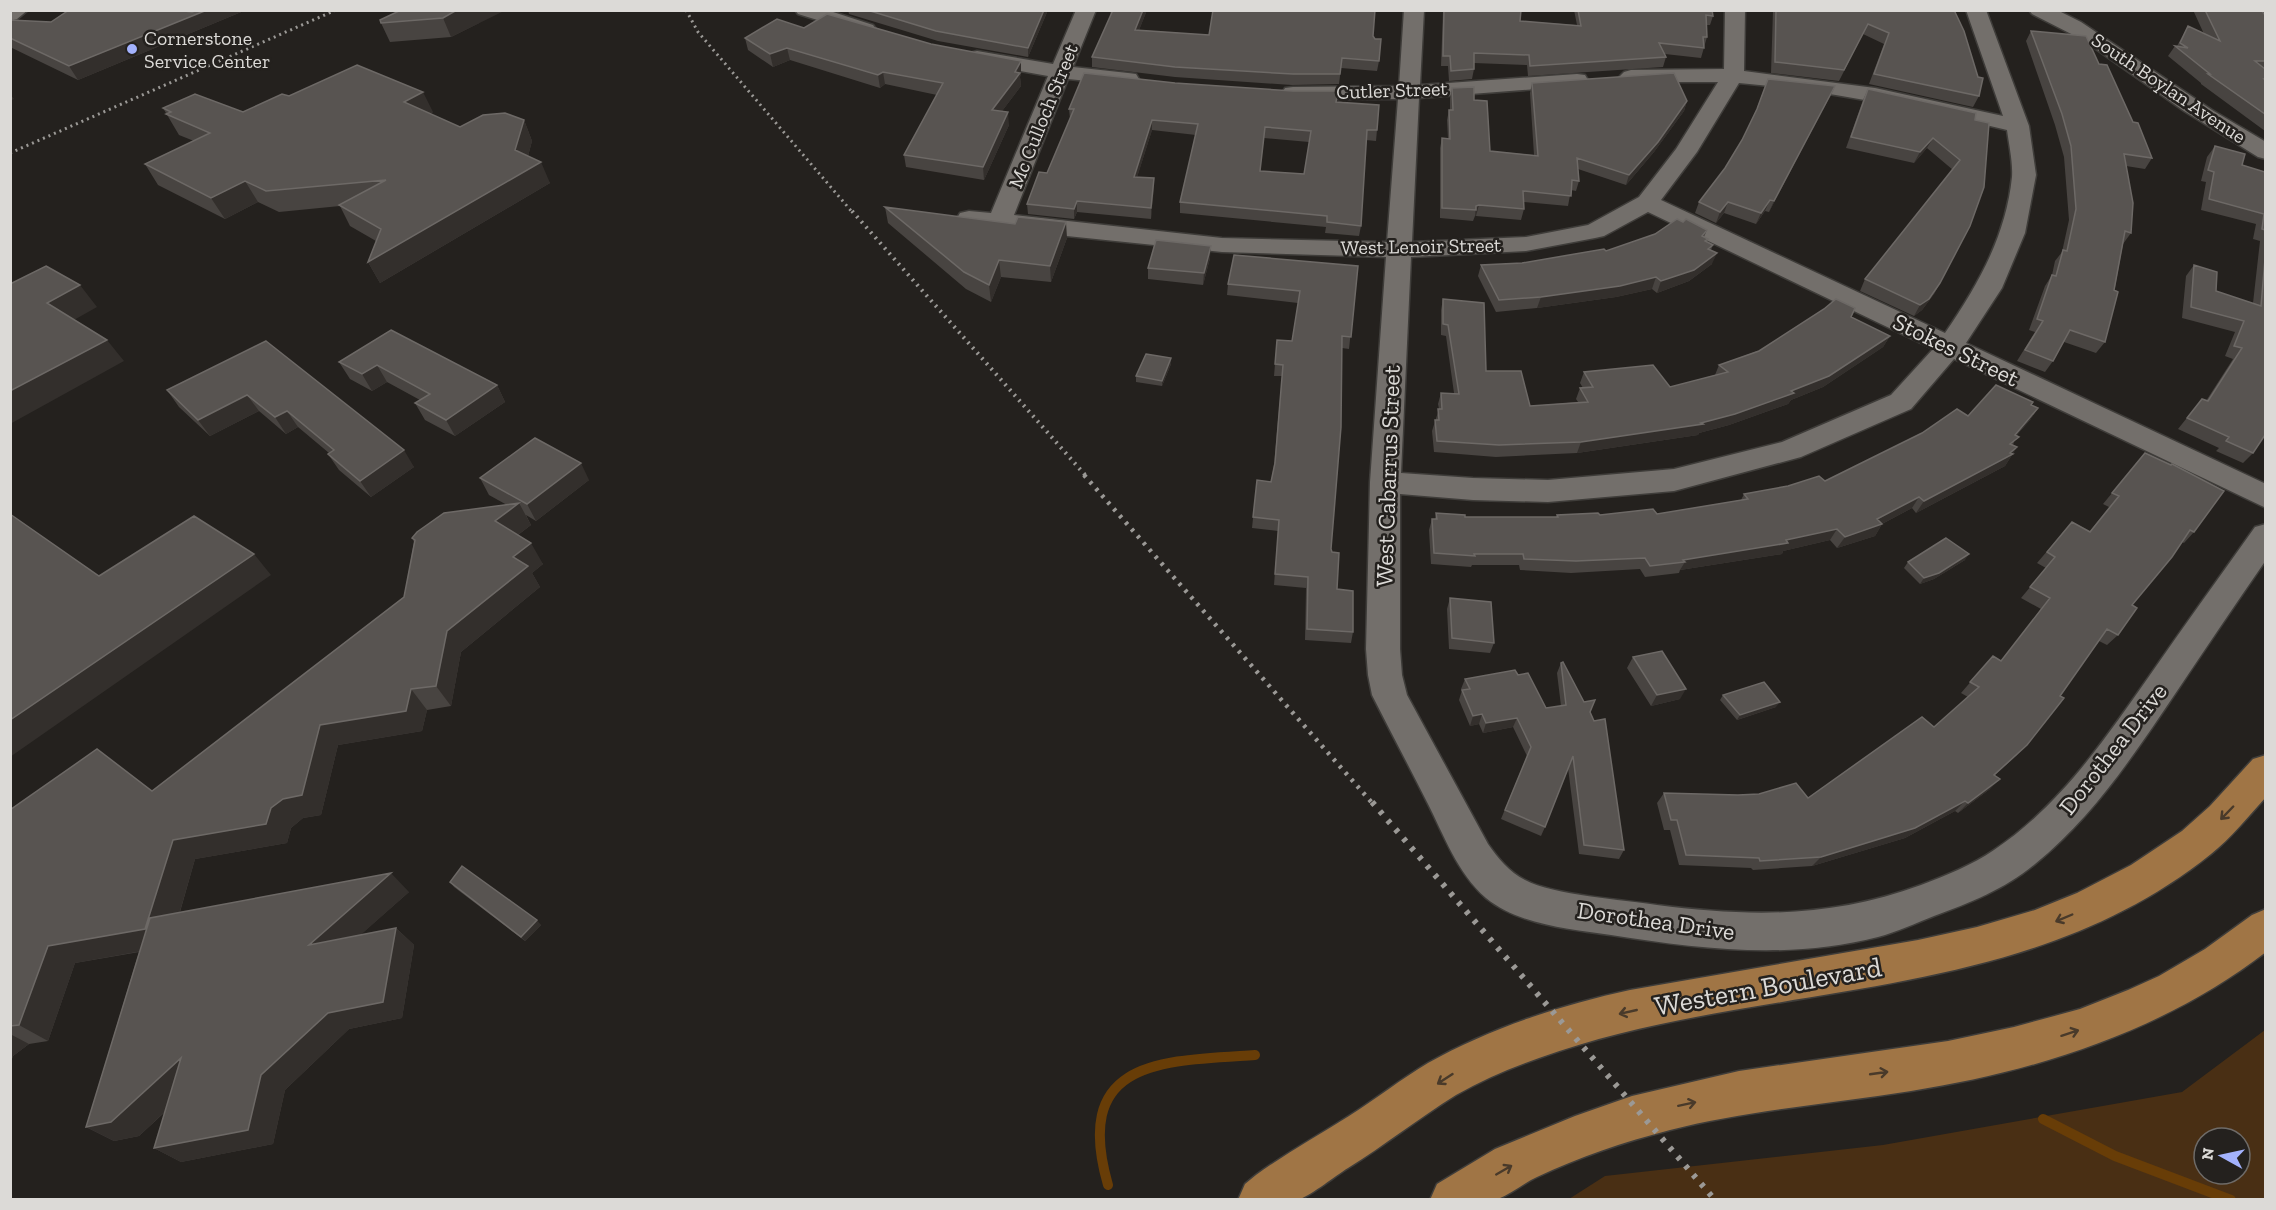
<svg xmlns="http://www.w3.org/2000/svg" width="2276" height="1210" viewBox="0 0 2276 1210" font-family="'Zilla Slab',serif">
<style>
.green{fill:#492f14;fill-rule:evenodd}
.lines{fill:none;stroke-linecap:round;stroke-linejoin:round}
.stream{stroke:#683d07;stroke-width:10}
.street-casing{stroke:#3f3d3a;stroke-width:3}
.secondary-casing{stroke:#3f3d3a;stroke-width:3}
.primary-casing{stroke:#3f3d3a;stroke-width:3}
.street{fill:#736f6b;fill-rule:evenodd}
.secondary{fill:#736f6b;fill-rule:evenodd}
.primary{fill:#a07545;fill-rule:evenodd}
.rail-far3{stroke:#9b9996;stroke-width:3;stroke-dasharray:2 4;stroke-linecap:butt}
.rail-far2{stroke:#9b9996;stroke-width:4;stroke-dasharray:2 5;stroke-linecap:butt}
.rail-far1{stroke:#9b9996;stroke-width:4.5;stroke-dasharray:3 6;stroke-linecap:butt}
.rail{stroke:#9b9996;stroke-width:6;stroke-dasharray:4 8;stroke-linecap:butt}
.wall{fill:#484441;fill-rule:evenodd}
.shaded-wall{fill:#332f2c}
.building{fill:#585451;stroke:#6d6966;stroke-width:1.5;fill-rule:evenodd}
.oneway{stroke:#493a2a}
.poi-dot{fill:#a3b2fd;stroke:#24211e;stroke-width:2}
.labels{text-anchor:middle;stroke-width:5;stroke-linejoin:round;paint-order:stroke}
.far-poi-label{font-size:20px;fill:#dcdad7;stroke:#24211e;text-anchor:start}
.far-street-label{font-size:20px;fill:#dcdad7;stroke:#24211e}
.street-label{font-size:24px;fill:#dcdad7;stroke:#24211e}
.near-street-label{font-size:28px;fill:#dcdad7;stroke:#24211e}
</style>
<rect width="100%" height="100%" fill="#24211e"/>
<path class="green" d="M2265 1030V1199H1569L1605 1176 1883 1145 2182 1092ZM2204 1138H2240V1174H2204Z"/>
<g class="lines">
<path class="stream" d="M2043 1119 2115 1156 2231 1200
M1108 1185C1072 1059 1161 1061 1255 1055"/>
<defs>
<path id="street" d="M10 10H28L17 19 10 21Z
M795 10H827L873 25 876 29 873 33 866 35 798 14Z
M1076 10H1096L1073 67 1128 73 1136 74 1139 79 1136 84 1128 85 1068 79 1014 215 1222 238 1387 242 1398 99H1293L1285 98 1282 93 1285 88 1293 87 1399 86 1404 10H1424L1420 85 1577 74 1585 75 1588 80 1585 85 1577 86 1419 98 1412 242 1526 237 1588 225 1639 197 1676 149 1718 82H1631L1624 80 1620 76 1624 72 1631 70 1724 69 1725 10H1745L1744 71 1875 88 2003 116 1966 10H1986L2029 126 2036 175 2025 233 2002 288 1966 343 2266 484V508L1954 359 1911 409 1801 457 1674 491 1548 502 1473 500 1400 494V649L1402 675 1407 695 1488 844C1498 858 1509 872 1525 880 1553 895 1624 900 1657 905 1751 917 1831 918 1921 885 1947 875 1972 865 1994 850 2060 806 2105 739 2150 675 2184 626 2220 576 2255 527L2266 524V560C2235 605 2205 649 2175 694 2133 756 2093 817 2035 864 2005 889 1970 903 1934 916 1916 923 1897 932 1878 937 1789 960 1700 949 1611 935 1570 929 1519 925 1486 898 1457 873 1444 835 1427 802 1409 766 1390 731 1372 695L1368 675 1366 649 1370 482 1386 257 1222 252 999 229 960 223 957 218 960 213 969 211 991 213 1048 76 977 63 970 61 967 57 970 53 977 51 1053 64ZM1739 83C1830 91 1919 109 2007 130 2009 145 2013 162 2012 177 2006 236 1978 285 1945 333L1661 200 1697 152ZM1648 212 1933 349 1891 395 1782 442 1674 469 1548 480 1473 478 1401 473 1411 257 1526 251 1595 238 1604 236Z"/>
<path id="secondary" d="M2029 10H2057L2081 22 2212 110 2266 142V159L2258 157 2184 111 2083 40 2032 14Z"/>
<path id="primary" d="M2266 755V797C2248 817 2231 838 2211 854 2017 1010 1760 978 1539 1058 1510 1068 1482 1080 1456 1095 1419 1118 1385 1145 1348 1168 1335 1176 1313 1194 1300 1199 1290 1203 1252 1200 1238 1200L1245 1184 1256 1175C1286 1153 1318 1136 1349 1116 1376 1099 1401 1079 1428 1063 1490 1028 1561 1005 1630 990L1918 940 1977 927 2035 910 2077 893 2131 865 2182 831 2210 806 2253 759Z
M2266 909V952C2163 1031 2038 1071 1911 1091 1830 1104 1749 1110 1670 1130 1624 1142 1579 1157 1537 1177 1524 1183 1511 1194 1498 1199 1486 1203 1445 1200 1430 1200L1437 1184 1495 1149 1575 1116 1632 1096 1739 1071 1948 1041 2014 1027 2080 1009 2128 990 2159 976 2205 949 2252 915Z"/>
</defs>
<use href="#street" class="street-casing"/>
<use href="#secondary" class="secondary-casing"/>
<use href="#primary" class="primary-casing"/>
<use href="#street" class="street"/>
<use href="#secondary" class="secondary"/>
<use href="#primary" class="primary"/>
<path class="rail-far3" d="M686 10 698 32 853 213
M10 153 336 10"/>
<path class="rail-far2" d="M852 211 1086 476"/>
<path class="rail-far1" d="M1084 475 1373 804"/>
<path class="rail" d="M1372 802 1715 1200"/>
</g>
<path class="wall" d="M198 10H246L78 80 10 47V20L51 22 192 12Z
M401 10 479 23 451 37 390 42 381 23Z
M848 10H1048L1028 57 938 41 849 14Z
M1110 10H1147L1139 30 1209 35 1373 36 1379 61 1377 71 1341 68 1339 84 1292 85 1175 77 1092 67V57L1111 15Z
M1443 10H1521L1520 21 1577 25 1574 10H1712L1713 16 1710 25H1706L1707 37 1701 58 1665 54 1666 57 1663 67 1528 76 1527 65 1474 63V69L1472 79 1449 81 1448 66H1441Z
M1773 10H1954L1979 96 1973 107 1869 84 1884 44 1863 34 1839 81 1771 73Z
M2193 10H2265V131L2201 84V83L2168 56 2175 46H2177L2188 26 2204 34Z
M804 28 1021 73 1020 77 1021 86 1002 111 1009 125 984 180 906 167 904 155 937 95 885 84 880 88 790 60 773 67 748 50 745 38Z
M2031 31 2099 64 2152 158 2145 169 2126 166 2131 233 2123 244 2105 342 2096 353 2064 342 2053 361 2045 372 2017 361 2035 332 2029 330 2045 286 2052 275 2055 261 2062 252 2069 220 2064 157 2055 125 2026 41Z
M1768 79 1835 86 1769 212 1765 211 1756 224 1724 213 1716 223 1695 213 1699 202 1725 168 1742 140 1755 113Z
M1532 83 1687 101 1684 111 1654 152 1626 185 1578 169 1579 181 1576 191 1571 190 1568 206 1524 202V209L1521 220 1476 216H1475L1473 221 1440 218V148L1442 138 1448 139 1447 120 1449 110H1450V98L1452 88 1474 100 1490 151 1534 155 1530 93Z
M1868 89 1976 113 1940 283 1934 294 1922 310 1914 316 1860 291 1865 279 1953 170 1927 148 1914 163 1846 148 1863 100Z
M289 96 433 112 430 114 460 127 524 120 532 141 528 156 550 183 380 283 368 262 376 241 350 226 340 206 279 212 258 202 225 219 158 185 145 164 194 141 179 135 163 108 243 112Z
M1336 102 1377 130 1376 141 1366 140 1361 226 1359 236 1325 233 1326 227 1180 213V202L1196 135 1152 130 1137 177 1154 178 1151 219 1077 212 1074 219 1028 214 1027 204 1047 173 1070 119 1069 109ZM1264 138 1309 142 1304 174 1260 171Z
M2215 146 2242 165 2265 172V435L2253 453 2243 463 2216 451 2219 448 2178 429 2202 399 2206 401 2233 359 2225 356 2235 332 2182 318 2186 276 2194 265 2216 291 2253 303 2260 241 2253 239 2256 224 2201 210 2206 182 2201 181 2207 157Z
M885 207 1067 238 1051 282 1001 277 991 302 966 289 888 223Z
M1683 222 1707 230 1704 237 1707 243 1713 245 1711 250 1712 264 1689 281 1657 293 1652 289 1616 297 1537 308 1496 312 1478 276 1481 265 1522 263 1606 251 1655 234Z
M1210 258 1203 285 1148 279V268Z
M1358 266 1349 349 1342 348 1331 549 1337 589 1353 632 1351 643 1305 640 1306 588 1274 585 1278 531 1252 528 1257 480 1271 482 1274 465 1282 376H1274L1277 340 1292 341 1298 303 1227 295 1228 284Z
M1443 299 1486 371 1530 406 1578 402 1576 399 1580 388H1583L1580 383 1584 372 1670 387 1715 375 1719 365 1851 317 1890 336 1883 347 1823 387 1791 400 1788 404 1729 425 1699 433 1698 435 1577 453 1496 457 1434 452 1432 431 1439 409 1438 404 1441 393H1454L1446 336 1441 335V310Z
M391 330 497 385 505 402 455 436 425 420 415 403 420 400 387 382 372 391 350 379 339 362Z
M266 341 414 467 371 497 339 470 328 454 329 453 298 427 286 434 259 411 210 436 179 407 167 390Z
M1171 358V364L1162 386 1136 382V376Z
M2031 405 2038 408 2030 420 2016 436 2013 445 2017 447 2005 466 1916 513 1912 508 1882 524 1875 536 1837 548 1830 540 1783 551 1782 554 1680 570 1679 573 1645 577 1640 569 1571 573 1520 570 1519 565H1472L1471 567 1431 564 1429 530 1432 519H1435L1436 513 1465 517H1556L1557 515 1657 514 1741 500 1744 494 1825 481 1968 416Z
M2145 453 2194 532 2184 543 2182 542 2132 605 2118 635 2107 645 2099 641 2017 755 1995 775 1990 789 1958 813 1955 811 1905 838 1812 866 1753 870 1751 868 1679 865 1670 830H1664L1657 803 1664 793 1808 798 1934 727 1968 697 1961 693 1993 656 2001 661 2041 609 2021 598 2046 568 2037 563 2072 522 2090 531 2109 507 2103 504Z
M480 478 589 480 536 521 526 515 531 525 518 535 543 564 532 573 540 587 461 652 451 706 427 710 422 731 338 745 321 815 303 818 291 828 287 843 195 859 180 912 409 892 360 935 396 928 414 945 402 1018 349 1029 285 1090 273 1144 181 1162 154 1148 165 1112 139 1136 114 1141 86 1127 139 952 75 963 48 1041 29 1044 13 1056 10 1064V807L13 809 152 791 404 597 414 542 412 538 507 505 489 495Z
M1965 560 1934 579 1920 584 1904 568 1908 562Z
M1450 598 1494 643 1490 653 1449 649 1447 609Z
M1633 657 1680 699 1651 706 1627 668Z
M1561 663 1590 712 1624 850 1619 859 1579 854 1568 768 1545 827 1541 836 1501 819 1527 756 1513 727 1483 733 1479 724 1470 726 1459 700 1462 690 1461 689 1465 679 1518 675 1546 708 1561 706 1557 673Z
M1723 695 1776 707 1737 720 1720 700Z
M450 882 541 925 525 941 454 887Z"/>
<path class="shaded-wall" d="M207 10H246L78 80 69 66Z
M457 10H506L451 37 443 18Z
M1044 10H1048L1028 57V48Z
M1143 10H1147L1135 40V30Z
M787 48 790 60 773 67 770 54Z
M1021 61V73L1020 77 1021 86 993 123 992 110 1015 72Z
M883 72 885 84 880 88 878 75Z
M1835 86 1830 97 1769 212 1774 201Z
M423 92 433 112 413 122 404 102Z
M10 94 14 99 10 101Z
M1687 101 1684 111 1654 152 1626 185 1629 175Z
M1008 112 1009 125 984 180 983 167Z
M524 120 532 141 524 171 515 150Z
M1152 120V130L1134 187V177Z
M1933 138 1927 148 1914 163 1920 152Z
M541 162 550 183 380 283 368 262Z
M1154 178V189L1151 219V208Z
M245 181 258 202 225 219 211 198Z
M1770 200 1765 211 1756 224 1761 213Z
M1077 201V212L1074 219V209Z
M1728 202 1724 213 1716 223 1720 212Z
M1479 205 1476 216H1475L1476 206Z
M1066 222 1067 238 1051 282 1050 266Z
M1211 246 1210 258 1203 285 1204 273Z
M1717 253 1712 264 1689 281 1657 293 1661 281Z
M999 260 1001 277 991 302 989 285Z
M1656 277 1652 289 1616 297 1537 308 1541 297Z
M1940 283 1934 294 1922 310 1914 316 1920 305Z
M80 285 97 307 65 325 47 303Z
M1890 336 1883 347 1823 387 1791 400 1788 404 1729 425 1699 433 1698 435 1577 453 1581 442 1701 423 1791 391Z
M107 340 124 361 10 424V391Z
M1171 358V364L1162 386V381Z
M377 365 387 382 372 391 362 374Z
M497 385 505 402 455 436 446 420Z
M247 395 259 411 210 436 198 420Z
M2038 408 2030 420 2007 446 2015 435Z
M287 411 298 427 286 434 275 417Z
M2017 447 2005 466 1916 513 1924 501Z
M404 450 414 467 371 497 360 481Z
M581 463 589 480 536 521 527 504Z
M1919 497 1912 508 1878 526 1882 524 1875 536 1837 548 1845 537Z
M519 503 531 525 507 543 495 521Z
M1837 529 1830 540 1783 551 1782 554 1680 570 1685 562 1683 560 1786 540Z
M531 543 543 564 532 573 540 587 461 652 451 706 436 686 447 631 513 557Z
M254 554 271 575 10 757V720Z
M1969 554 1965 560 1934 579 1920 584 1924 578Z
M411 689 427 710 422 731 338 745 321 815 303 818 291 828 287 843 195 859 170 946 75 963 48 1041 19 1025 48 946 173 840 271 808 320 725Z
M1686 689 1680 699 1651 706 1657 695Z
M1780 702 1776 707 1737 720 1740 715Z
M1482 714 1479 724 1470 726 1473 716Z
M1517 718 1513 727 1483 733 1486 723Z
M2000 779 1990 789 1958 813 1968 803Z
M1965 801 1955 811 1905 838 1812 866 1821 857Z
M391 873 409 892 329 963 309 945Z
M537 920 541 925 525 941 521 937Z
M396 928 414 945 402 1018 349 1029 285 1090 273 1144 181 1162 154 1148Z
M10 1034 29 1044 13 1056 10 1064Z
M181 1058 206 1073 139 1136 114 1141 86 1127Z"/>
<path class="building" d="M69 10H176L192 12 198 10H207L69 66 10 38V20L51 22Z
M401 10H457L443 18 381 23 380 20Z
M867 10H1044L1028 48 936 31Z
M1113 10H1143L1135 30 1209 35 1213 10H1375L1373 36 1375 39H1381L1379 61 1342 58 1340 74H1293L1175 67 1092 57Z
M1444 10H1521L1520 21 1581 26 1578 10H1712L1713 16 1706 15 1707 37H1703L1704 48 1659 43 1666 57 1530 66 1529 55 1474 53V69L1451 71 1450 56H1443Z
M1776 10H1954L1964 31 1978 77 1983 78 1979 96 1874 74 1889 33 1868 24 1844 70 1775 62Z
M2205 10H2261L2265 15V61H2255L2265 69V79H2264L2265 80V114L2208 74H2210L2175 46 2188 48 2180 43 2188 26 2220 41Z
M827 14 931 44 1021 61 1015 72 1020 73 992 110 1008 112 983 167 904 155 943 83 883 72 878 75 787 48 770 54 745 38 777 19 804 28Z
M2031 31 2086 36 2099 64 2107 65 2133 122 2138 123 2152 158 2124 154 2133 203 2131 233 2125 231 2114 290 2118 292 2105 342 2070 330 2053 361 2025 350 2043 321 2037 319 2052 275 2056 276 2063 250 2067 251 2076 209 2071 146 2062 114Z
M357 65 423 92 404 102 460 127 483 115 505 113 524 120 515 150 541 162 368 262 381 229 339 205 386 180 266 191 245 181 211 198 145 164 210 133 166 114 171 112 163 108 195 94 243 112 282 94 289 96Z
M1084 73 1175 83 1293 91H1338L1336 102 1379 105 1377 130H1367L1361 226 1327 222V216L1180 202 1198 124 1152 120 1134 177 1154 178 1151 208 1077 201 1074 209 1027 204 1039 172 1047 173 1074 109H1069ZM1265 127 1311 131 1304 174 1260 171Z
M1674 73 1687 101 1658 142 1629 175 1577 158 1579 181 1572 180 1571 196 1523 191 1524 209 1479 205 1476 206V210L1442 208V138L1450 139 1449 110H1453L1452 88 1474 87V100L1487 101 1490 151 1538 156 1532 83Z
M1768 79 1835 86 1774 201 1770 200 1761 213 1728 202 1720 212 1699 202 1725 168 1742 140 1757 109Z
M1868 89 1976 113 1975 120 1989 123 1984 187 1970 226 1940 283 1929 299 1920 305 1865 279 1960 160 1933 138 1920 152 1851 137Z
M2215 146 2245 154 2242 165 2265 172V230L2262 229 2264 214 2209 199 2214 172 2208 170Z
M885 207 1015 224 1018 217 1066 222 1050 266 999 260 989 285 964 272Z
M1677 219 1683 222 1686 219 1707 230 1702 236 1708 239 1705 241 1713 245 1708 249 1717 253 1694 270 1661 281 1656 277 1620 286 1541 297 1499 300 1481 265 1522 263 1604 249 1606 251 1655 234Z
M1156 240 1211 246 1204 273 1148 268Z
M1234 255 1358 266 1351 337 1342 336 1341 427 1331 549 1332 552 1339 553 1337 589 1353 591V632L1307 629 1308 577 1275 574 1279 520 1253 517 1257 480 1271 482 1275 463 1283 365 1275 364 1277 340 1292 341 1300 291 1228 284Z
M2265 259V435L2253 453 2226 441 2229 437 2187 418 2202 399 2208 401 2242 348 2234 346 2244 321 2191 307 2194 265 2217 272 2216 291 2261 306Z
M46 266 80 285 47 303 107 340 10 391V284Z
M1443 299 1484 303 1486 371H1521L1530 406 1588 402 1580 388 1593 387 1584 372 1653 365 1670 387 1728 372 1719 365 1759 351 1824 309 1836 299 1855 308 1851 317 1890 336 1829 376 1791 391 1794 393 1735 414 1701 423 1703 424 1581 442 1499 445 1437 441 1435 420H1439L1438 409H1442L1441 393 1459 394 1448 325 1443 324Z
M391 330 497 385 446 420 415 403 430 394 377 365 362 374 339 362Z
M266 341 404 450 360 481 328 454 334 450 287 411 275 417 247 395 198 420 167 390Z
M1146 354 1171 358 1162 381 1136 376Z
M1996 385 2033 402 2031 405 2038 408 2015 435 2019 437 2010 444 2017 447 2010 453 2013 454 1924 501 1919 497 1877 519 1882 524 1845 537 1837 529 1786 540 1788 543 1683 560 1685 562 1650 566 1645 558 1576 561 1524 559 1523 554H1474L1475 556 1434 553 1432 519H1437L1436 513 1465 515V517H1558L1557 515 1598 513 1600 515 1653 509 1657 514 1748 499 1744 494 1788 486 1819 476 1825 481 1922 433 1957 409 1968 416Z
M535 438 581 463 527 504 480 478Z
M2145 453 2171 465 2172 464 2224 491 2194 532 2190 530 2172 557 2132 605 2137 608 2118 635 2107 629 2060 696 2064 698 2027 745 1994 775 2000 779 1968 803 1965 801 1915 828 1821 857 1760 861 1759 858 1686 855 1677 820H1671L1664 793 1738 795 1759 794 1796 783 1808 798 1922 717 1934 727 1979 687 1970 682 1993 656 2001 661 2050 598 2030 587 2055 557 2047 552 2072 522 2090 532 2119 496 2112 493Z
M519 503 495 521 531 543 513 557 528 566 447 631 436 686 411 689 406 711 320 725 302 795 283 799 271 808 266 824 173 840 145 929 48 946 19 1025 10 1026V810L97 749 152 791 404 597 415 540 412 538 417 532 444 513Z
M10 514 99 576 194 516 254 554 10 720Z
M1946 538 1969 554 1939 573 1924 578 1908 562Z
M1450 598 1491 602 1494 643 1452 638Z
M1662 651 1686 689 1657 695 1633 657Z
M1563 662 1584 702 1595 700 1590 712 1594 721 1605 719 1624 850 1584 845 1573 756 1545 827 1505 810 1531 747 1517 718 1486 723 1482 714 1473 716 1462 690 1470 689 1465 679 1515 670 1518 675 1528 673 1546 708 1566 705 1561 663Z
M1764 682 1780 702 1740 715 1723 695Z
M462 866 537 920 521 937 450 882Z
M391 873 309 945 396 928 383 1002 328 1013 261 1075 248 1130 154 1148 181 1058 111 1122 86 1127 150 918Z"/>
<defs><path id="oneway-shaft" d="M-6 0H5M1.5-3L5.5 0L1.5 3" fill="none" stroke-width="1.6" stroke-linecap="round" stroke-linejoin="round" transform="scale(1.5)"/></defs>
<g class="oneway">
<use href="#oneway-shaft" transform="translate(2227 813) rotate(134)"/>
<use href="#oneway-shaft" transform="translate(2064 918) rotate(157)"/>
<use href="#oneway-shaft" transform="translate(1628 1012) rotate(167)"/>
<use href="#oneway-shaft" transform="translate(2070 1033) rotate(-18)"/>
<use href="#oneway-shaft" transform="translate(1879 1073) rotate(-8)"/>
<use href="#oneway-shaft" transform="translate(1445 1079) rotate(147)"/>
<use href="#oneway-shaft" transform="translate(1687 1104) rotate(-12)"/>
<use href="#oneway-shaft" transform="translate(1504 1170) rotate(-30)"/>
</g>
<circle class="poi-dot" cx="132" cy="49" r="6"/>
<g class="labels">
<g class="far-poi-label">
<text x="144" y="45">Cornerstone<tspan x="144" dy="23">Service Center</tspan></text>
</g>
<g class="far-street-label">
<text transform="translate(2169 88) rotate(34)" y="7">South Boylan Avenue</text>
<text transform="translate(1392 90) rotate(-2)" y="7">Cutler Street</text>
<text transform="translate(1043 116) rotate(-68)" y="7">Mc Culloch Street</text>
<text transform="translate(1421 246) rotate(-1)" y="7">West Lenoir Street</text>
</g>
<g class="street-label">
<text transform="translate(1956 350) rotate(26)" y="8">Stokes Street</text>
<text transform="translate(1388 476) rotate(-88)" y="8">West Cabarrus Street</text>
<text transform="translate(2113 749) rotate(-52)" y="8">Dorothea Drive</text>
<text transform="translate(1656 921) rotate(8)" y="8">Dorothea Drive</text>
</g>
<g class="near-street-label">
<text transform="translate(1768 986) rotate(-10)" y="10">Western Boulevard</text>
</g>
</g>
<rect width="2276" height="1210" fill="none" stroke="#dcdad7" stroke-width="24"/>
<g transform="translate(2222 1156) rotate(278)"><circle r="28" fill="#24211e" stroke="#6e6b68" stroke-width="1.5"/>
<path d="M0-4.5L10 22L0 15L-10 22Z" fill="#a3b2fd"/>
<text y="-9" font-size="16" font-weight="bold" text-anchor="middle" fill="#dcdad7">N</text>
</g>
</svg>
